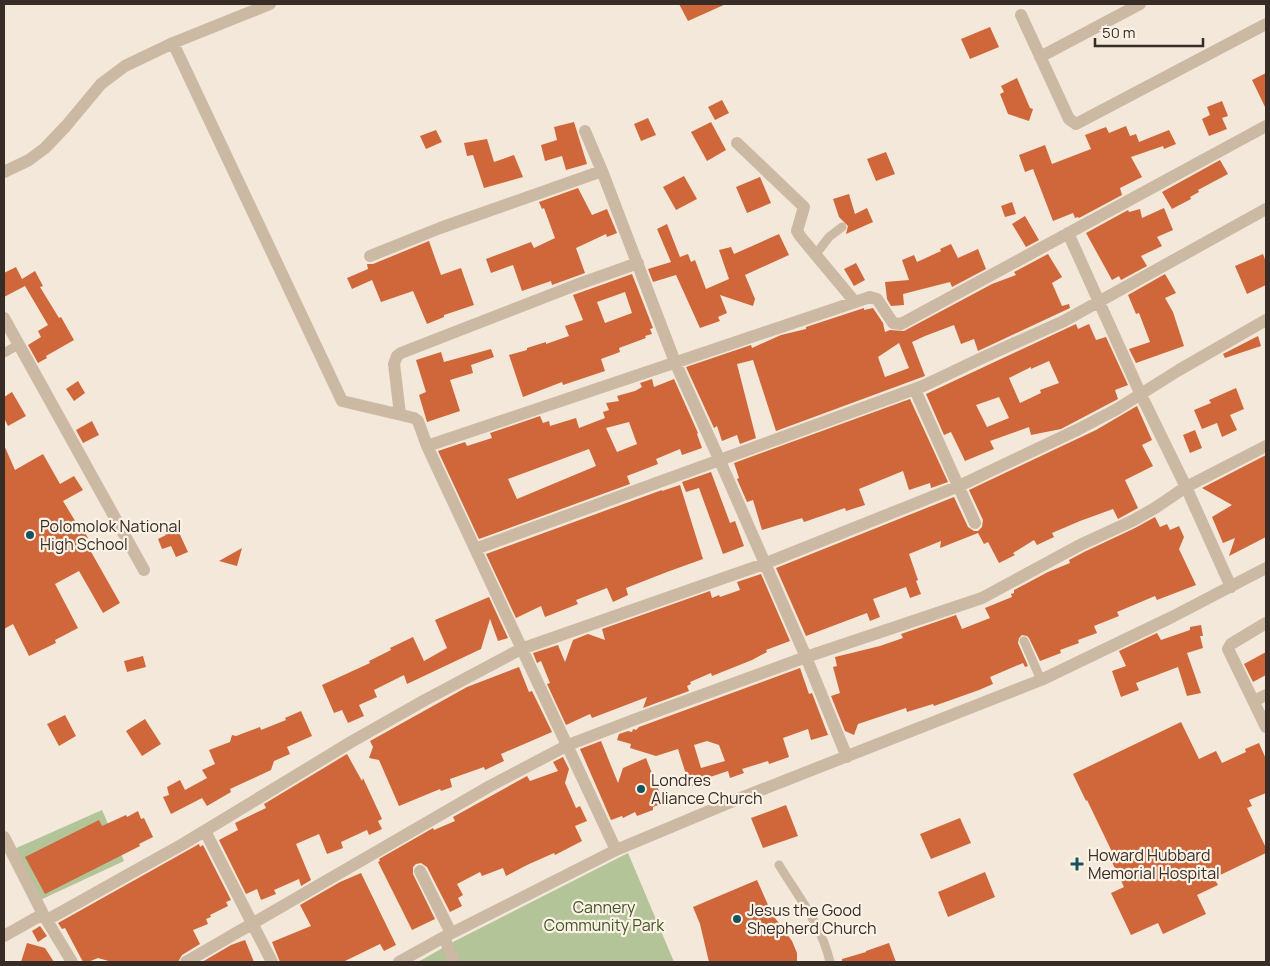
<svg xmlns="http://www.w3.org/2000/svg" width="1270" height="966" viewBox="0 0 1270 966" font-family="Manrope,sans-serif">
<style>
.green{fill:#b2c498}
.building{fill:#d0673a;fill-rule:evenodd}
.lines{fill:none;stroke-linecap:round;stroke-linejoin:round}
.lane{stroke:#ccb9a4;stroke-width:9}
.street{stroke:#ccb9a4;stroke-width:12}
.poi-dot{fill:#18535c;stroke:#fbf2e5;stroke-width:2}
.labels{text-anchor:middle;stroke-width:4.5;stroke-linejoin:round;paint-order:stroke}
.poi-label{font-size:16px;fill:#372c26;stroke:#fbf2e5;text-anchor:start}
.park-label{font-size:16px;fill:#435728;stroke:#fbf2e5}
</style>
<rect width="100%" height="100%" fill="#f3e8d9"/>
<path class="green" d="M102 810 124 861 38 901 12 850Z
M628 853 674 962H418L455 941Z"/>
<path class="building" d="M679 4H726L688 21Z
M990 27 999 47 970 59 961 39Z
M1266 73V109L1252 80Z
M1017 78 1030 108 1033 109 1029 121 1008 114 1000 94 1004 92 1001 86Z
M722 100 729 113 715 120 708 107Z
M1222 101 1228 116 1222 118 1227 129 1209 136 1202 119 1210 115 1207 107Z
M648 118 656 135 641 141 634 124Z
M574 122 587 164 566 170 562 156 545 161 541 145 557 140 554 127Z
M711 122 726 150 707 161 691 132Z
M1126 126 1130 136 1136 134 1139 142 1169 130 1176 144 1164 149 1163 146 1131 157 1142 177 1120 188 1122 195 1079 218 1078 217 1075 218 1073 213 1053 221 1033 169 1025 172 1019 155 1045 145 1052 164 1091 149 1085 135 1106 127 1109 133Z
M436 130 442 142 426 149 420 136Z
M487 139 494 162 514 155 523 177 484 188 473 155 467 156 464 143Z
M886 152 895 174 876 181 867 159Z
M1220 160 1228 174 1198 190 1199 192 1190 197 1191 199 1172 209 1162 192Z
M684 176 697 199 676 210 663 187Z
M760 177 771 203 747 213 736 187Z
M578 188 592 215 607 209 617 233 607 237 606 234 576 248 585 273 552 285 551 281 522 291 513 265 491 273 486 259 531 242 534 248 555 238 544 208 542 209 539 202Z
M849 194 855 214 867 208 873 222 846 234 848 226 839 217 833 199Z
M1012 202 1016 214 1005 217 1001 206Z
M1164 208 1173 230 1157 237 1162 246 1141 256 1147 266 1121 280 1119 276 1112 280 1086 233 1128 210 1129 212 1140 209 1142 218Z
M1025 216 1039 240 1026 247 1012 224Z
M667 224 680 257 688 254 691 262 695 260 706 289 729 279 719 250 731 247 734 254 779 234 789 255 745 275 755 299 753 306 720 295 727 313 718 317 720 321 700 328 676 275 653 282 648 269 671 262 657 229Z
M429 241 441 275 461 268 474 305 444 315V317L427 324 413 291 381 302 372 280 352 289 347 278 368 269 367 264H373Z
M951 244 958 258 978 249 986 269 952 287 950 282 903 294 904 305 891 306 887 299 885 282 909 280 902 260 914 255 917 262 941 251 940 249Z
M1048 254 1062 277 1052 283 1062 306 1069 304 1070 308 978 351 974 339 961 344 954 325 925 336 912 342 925 376 776 431 753 360 737 364 756 438 740 444 737 435 722 441 717 426 714 428 686 367 751 345 752 348 781 335 806 329V327L864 308V310L873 308 883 323 885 332 890 330 904 331 992 284 1016 275 1014 272ZM899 343 909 368 885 377 878 357Z
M1263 254 1266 262V285L1247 294 1235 266Z
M856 263 865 280 854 286 844 269Z
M16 267 22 279 35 271 43 286 40 287 59 318 61 317 74 340 46 356 47 358 38 363 28 345 41 337 38 331 48 325 25 286 4 297V273Z
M632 274 653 328 650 329 652 334 645 336 646 338 619 348 620 352 601 359 605 371 563 385 562 382 523 397 509 355 527 350V348L546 342V344L569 336 565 326 583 320 573 295ZM625 292 632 313 605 323 597 302Z
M1165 274 1176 293 1165 298 1173 312 1184 346 1136 363 1129 349 1150 342 1139 313 1136 314 1128 295Z
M1076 324 1078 329 1089 324 1096 340 1106 337 1128 385 1115 390 1118 399 1061 429 1031 435 1029 427 990 441 994 449 965 461 951 432 944 435 926 394ZM1049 361 1059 383 1040 390 1041 393 1020 403 1009 378 1031 367V369ZM999 397 1009 418 987 427 976 405Z
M1258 336 1261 346 1225 358 1223 354Z
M491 349 494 357 471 365 473 373 450 380 460 411 427 422 419 395 426 392 416 360 441 352 444 362Z
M652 379 654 387 674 379 698 433 697 434 702 448 682 455 680 449 656 459 658 464 627 476 630 484 479 539 438 451 465 442 467 446 492 438 490 433 540 416 543 423 549 421 550 426 576 418 579 428 605 418 603 412 609 410 606 403 619 401 617 396 635 391 642 387 640 383ZM629 422 637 444 617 452 606 428ZM589 449 596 466 517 499 508 479Z
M78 381 85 393 74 401 66 389Z
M1236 388 1244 409 1230 415 1237 430 1222 437 1217 423 1202 429 1194 410 1211 403 1209 400Z
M12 392 26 416 8 426 4 418V397Z
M910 399 948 482 931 488 930 483 909 490 903 471 859 489 865 505 846 511 845 508 804 522 802 518 762 530 753 500 747 502 737 479 739 478 734 463Z
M1137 406 1152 440 1142 445 1153 466 1125 480 1138 508 1118 519 1113 509 1080 521 1052 533 1054 537 1037 545 1034 540 1013 553 1015 555 999 563 988 542 984 544 978 533 940 548 941 541 909 554 918 580 916 581 921 594 910 598 906 587 873 599 880 617 870 621 867 613 806 636 776 568 954 497 968 527 974 531H978L982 527 983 520 969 490 1096 430Z
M92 421 99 435 83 443 76 430Z
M1195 430 1202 448 1190 453 1183 435Z
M4 445 15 470 43 454 60 484 74 476 83 490 63 501 80 529 82 528 88 538 86 539 92 549 90 550 120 603 103 613 79 571 55 584 78 628 55 640 56 643 29 656 13 624 4 629Z
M1266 455V537L1229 556 1235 538 1223 543 1212 517 1232 505 1202 488Z
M711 472 730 523 735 521 744 546 723 554 699 488 686 492 682 482Z
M680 485 703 559 667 572 626 588 628 595 613 602 607 588 576 600 578 604 545 617 541 606 516 618 486 554 662 490V491Z
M1155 517 1160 527 1167 524 1170 530 1179 526 1184 537 1179 549 1196 585 1157 600 1155 596 1117 612 1119 616 1094 626 1097 633 1078 640 1079 643 1060 650 1061 653 1040 661 1029 638 1027 636 1022 635 1019 638 1018 643 1028 666 1025 667 1023 663 990 677 993 684 979 690 934 706 933 704 907 712 906 708 858 724 854 735 845 731 831 696 840 693 833 667 837 666 835 657 880 646 903 638 901 634 956 615 962 629 990 618 985 608 1012 597 1011 594 1014 593V590L1048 572 1070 563 1069 560 1084 552 1135 528Z
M176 526 188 552 176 557 171 546 162 549 158 539 166 535 164 531Z
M242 548 237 566 219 561Z
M761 574 790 641 766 650 767 652 752 660 712 676 711 673 690 682 691 684 687 686 689 691 643 708 647 697 592 718 590 714 566 725 547 684 550 683 541 661 537 663 533 653 558 645 565 662 573 640 588 634 605 640 602 629 710 591 712 598 719 595 720 597 740 590 737 582Z
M489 597 508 638 498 641 490 619 481 649 407 684 404 675 374 690 377 697 359 705 364 716 348 723 342 710 334 713 322 685 370 663 369 661 391 650 390 648 413 637 424 661 447 648 435 620Z
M1201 625 1203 636H1200L1203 648 1187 653 1201 693 1187 696 1178 667 1136 683 1139 690 1121 697 1112 671 1126 666 1119 651 1157 633 1161 640 1190 630V627Z
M1266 652V675L1253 682 1244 664Z
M143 656 146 667 127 672 124 661Z
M519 667 529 692 532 691 552 732 501 754 504 761 485 770 484 767 450 779 452 787 441 791 440 789 399 806 379 760 369 758 373 747 370 741 467 687Z
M800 668 809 694 812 693 828 735 811 740 808 729 783 738 789 757 769 764 768 761 742 769 744 773 730 778 728 771 707 778 708 781 690 787 678 749 656 756 630 748 631 744 617 740 619 734 628 731 632 732 633 729 636 730 639 727ZM707 741 719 745 725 761 701 768 694 745Z
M301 711 312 736 287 747 290 754 274 761 271 770 230 789 231 792 207 806 202 798 171 814 163 797 169 795 167 787 180 780 185 790 207 778 202 770 215 764 209 750 230 742 232 735 236 736 260 727 261 730 286 720 285 718Z
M65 715 76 736 59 746 47 724Z
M145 719 161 744 142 756 126 731Z
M1181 722 1199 759 1216 751 1222 763 1246 752 1245 749 1259 743 1266 759V793L1249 800 1252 806 1247 808 1266 848V853L1214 878 1218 885 1197 895 1206 914 1163 934 1158 923 1131 935 1111 893 1124 887 1110 858 1114 856 1087 800 1086 801 1073 774Z
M601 741 618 783 623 768 646 758 662 799H660L661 804 653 807V810L637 816 635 812 623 818 622 816 611 820 580 749Z
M347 754 362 781 363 778 382 819 378 821 382 829 369 835 367 830 341 842 343 848 327 854 319 834 296 844 311 880 301 886 299 879 274 890 276 894 261 900 257 889 246 894 219 840 238 830 235 823 266 808 264 804Z
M563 757 569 769 565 783 576 808 580 806 587 821 575 826 582 841 555 855 554 853 527 865 506 876 503 868 482 876 480 872 457 884 463 895 458 898 462 906 450 912 427 867 421 863 416 864 413 867V874L435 919 412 930 378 862 380 861 379 859 433 828 434 830 455 821 453 817 527 776 530 781 558 771 553 762Z
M786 805 798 836 763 848 751 818Z
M138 811 141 819 144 818 153 837 139 844 140 846 45 894 25 857 99 820 102 826 126 815 127 817Z
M960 818 971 843 931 859 920 834Z
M199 844 200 847 203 845 231 900 226 902 228 906 210 915 211 917 206 919 208 924 193 930 200 944 182 955 178 962H112L98 958 88 962H83L65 928 62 929 58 923Z
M985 872 995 897 948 917 938 892Z
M361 873 396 945 384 951 380 944 343 962H280L272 942 311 926 300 905 340 882Z
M757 880 772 914 792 941 797 953V962H709L700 924 693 907Z
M40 926 47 936 38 942 32 931Z
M245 940 254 962H202L231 945Z
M27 943 45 948 54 962H21Z
M889 943 896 962H842V959L866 952V951Z"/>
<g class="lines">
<path class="lane" d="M816 254 829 237 842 227
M4 353 18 345
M1024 641 1041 680
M779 865C798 896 822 926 830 962"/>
<path class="street" d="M1021 15 1069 119 1076 124 1266 24
M173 43 342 401 414 418 418 421 427 446
M1040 57 1140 4
M585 131 602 171 675 362 720 461 806 657 847 757
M737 143 804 207 797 231 800 236 855 302
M4 172 29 160 45 148 66 126 101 84 125 66 173 43 270 4
M1068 233 1141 395 1186 487 1231 587
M370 256 440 228 602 171
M4 318 144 570
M915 390 975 523
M400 414 394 364 397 356 401 353 576 285 638 263
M475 549 923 386 984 357 1064 321 1266 209
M1266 623 1231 644 1228 649 1266 727
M1254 701 1266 695
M205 831 272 962
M4 837 43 914 72 962
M616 850 427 446 870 297 877 299 893 323 901 324 1266 126
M420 871 451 933
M47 920 183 844 351 742 425 700 521 649 764 564 959 486 1079 429 1117 409 1179 370 1266 320
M4 936 43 914
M444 937 454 962
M186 962 490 786 568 745 636 719 806 657 982 598 1080 545 1132 521 1155 508 1186 487 1266 446
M399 962 444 937 616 850 738 799 1041 680 1172 617 1266 568"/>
</g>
<g class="poi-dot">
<circle cx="30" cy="535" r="5"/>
<circle cx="641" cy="789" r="5"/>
<path d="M1074.5 856.5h5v5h5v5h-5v5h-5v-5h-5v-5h5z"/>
<circle cx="737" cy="919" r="5"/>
</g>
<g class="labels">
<g class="poi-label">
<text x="40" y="532">Polomolok National<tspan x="40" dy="18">High School</tspan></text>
<text x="651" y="786">Londres<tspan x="651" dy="18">Aliance Church</tspan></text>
<text x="1088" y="861">Howard Hubbard<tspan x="1088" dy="18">Memorial Hospital</tspan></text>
<text x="747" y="916">Jesus the Good<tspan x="747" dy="18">Shepherd Church</tspan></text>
</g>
<g class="park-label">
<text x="604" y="913">Cannery<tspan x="604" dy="18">Community Park</tspan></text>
</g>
</g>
<rect width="1270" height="966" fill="none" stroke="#372c26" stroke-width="10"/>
<path d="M1095 38v8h108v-8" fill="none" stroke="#372c26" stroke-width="2.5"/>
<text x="1102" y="38" font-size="15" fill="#372c26" stroke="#fbf2e5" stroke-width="4" paint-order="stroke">50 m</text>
</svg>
